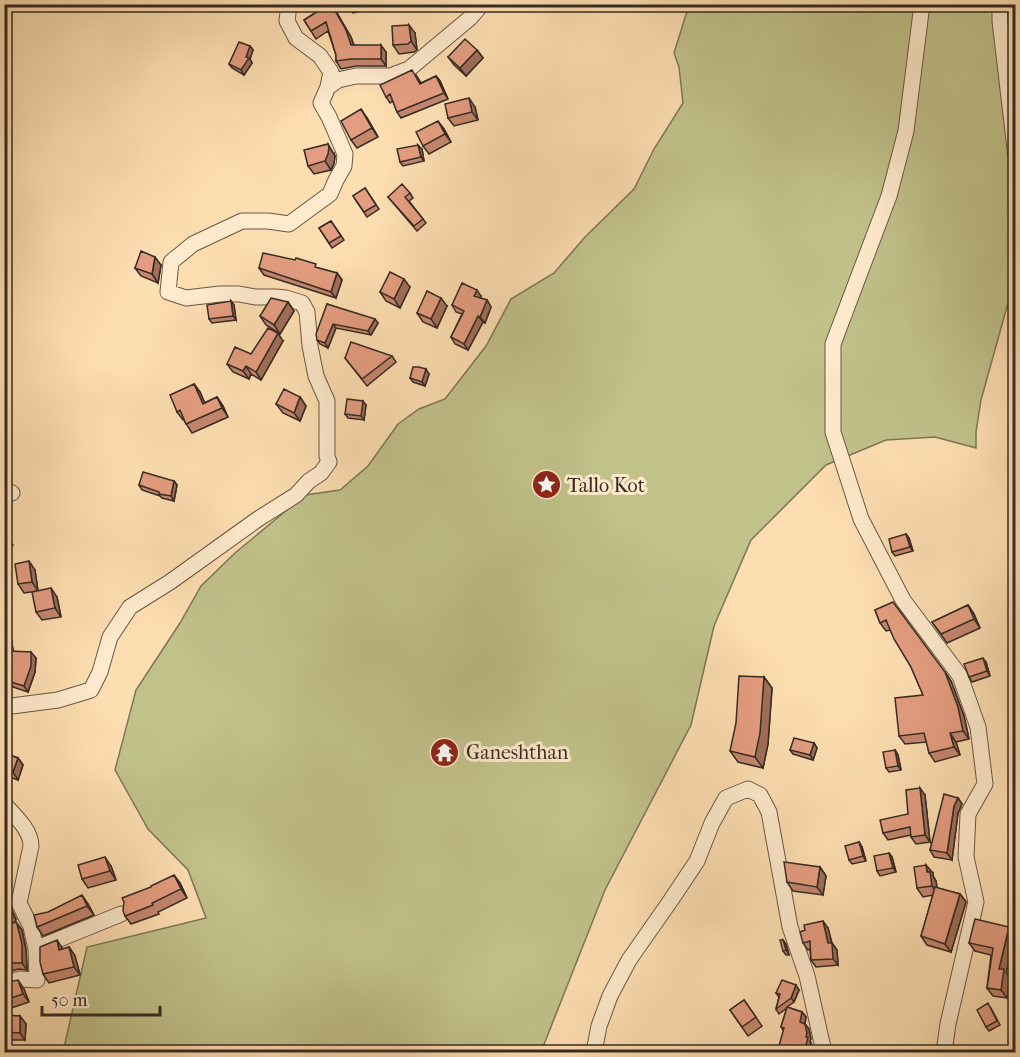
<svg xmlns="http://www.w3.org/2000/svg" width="1020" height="1057" viewBox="0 0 1020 1057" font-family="'IM FELL French Canon',serif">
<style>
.green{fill:#c1c18a;stroke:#7c7657;stroke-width:1.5}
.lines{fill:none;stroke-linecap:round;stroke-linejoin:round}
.minor-casing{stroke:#685747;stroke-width:17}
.minor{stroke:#feeacc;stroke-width:15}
.wall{fill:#c4876e;stroke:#362a24;stroke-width:1.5}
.shaded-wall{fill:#a06e5a;stroke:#362a24;stroke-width:1.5}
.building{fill:#e49d80;stroke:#362a24;stroke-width:1.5}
.labels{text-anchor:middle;stroke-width:6;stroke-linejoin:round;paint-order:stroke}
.poi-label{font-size:20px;fill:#362a24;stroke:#feeacc;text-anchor:start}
</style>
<rect width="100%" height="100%" fill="#fddeb1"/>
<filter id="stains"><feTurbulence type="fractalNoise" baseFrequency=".00333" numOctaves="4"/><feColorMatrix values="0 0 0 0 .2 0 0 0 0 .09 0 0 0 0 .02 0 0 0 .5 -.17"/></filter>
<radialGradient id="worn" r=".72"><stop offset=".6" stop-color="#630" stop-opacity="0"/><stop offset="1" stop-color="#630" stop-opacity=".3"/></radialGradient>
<path class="green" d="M689 5H1015V278L981 400 976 432V448L935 437 886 440 826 465 751 540 714 626 691 725 605 890 541 1052H218L217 1048 211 1052H63L87 947 206 918 188 870 148 829 115 770 136 690 180 623 201 586 235 553 305 495 340 490 368 466 398 424 419 409 445 399 486 346 511 299 554 273 585 237 634 189 654 149 683 103 679 67 674 53Z"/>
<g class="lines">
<defs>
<path id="minor" d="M289 4 287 21 296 38 320 56 331 72 328 87
M922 4 906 131 889 196 833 344V432L861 519 903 600 960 676 978 727 985 784 968 814 966 857 976 902 948 1024 944 1052
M1000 4V21L1016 157
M4 489 12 493
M4 707 58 700 91 690 100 672 110 637 130 607 170 582 258 519 296 495 309 481 321 473 329 462 327 456V401L316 376 310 346 307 312 302 303 286 298 275 297H255L239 294H220L186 298 168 292 171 262 193 244 242 221H268L289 224 330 194 336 180 344 166 345 154 329 117 321 103 328 87 338 80 356 76H390L409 69 470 18 482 4
M4 804C15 816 31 830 31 846L19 903 31 927 36 949 37 980 20 979 4 983
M40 947 121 914
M594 1052 599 1026 610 996 629 960 671 900 697 861 712 823 726 798 748 789 760 795 769 812 790 927 807 976 824 1052"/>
</defs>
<use href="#minor" class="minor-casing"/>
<use href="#minor" class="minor"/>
</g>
<path class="wall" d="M316 4H332L351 37 354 45 386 52V66H356L341 69 336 61V55L328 31 316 39 304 20 320 10Z
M348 4H370L371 9 353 13Z
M415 33 417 50 414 52 399 54 393 45Z
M250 46 253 50 250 59 252 63 244 75 232 68 229 64Z
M477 50 483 58 466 76 454 65 448 57Z
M416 75 421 83 436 76 440 81 448 99 401 118 397 112 393 101 390 103 386 97Z
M475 107 478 120 454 126 448 118Z
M367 118 378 137 357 148 351 140Z
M444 129 451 142 429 154 423 146Z
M422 149 424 161 403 166 400 162Z
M334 153 335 156 334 163 331 170 314 174 308 166Z
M365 188 379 209 367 217 353 196Z
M410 193 413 198 409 201 426 223 417 231 388 197Z
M331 221 344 240 332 248 319 228Z
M161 265 158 283 141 276 135 268Z
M259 268H318L337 273 342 280 336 298 264 275Z
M410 287 400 308 386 301 380 292Z
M481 296 480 298 487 300 491 307 485 323 483 322 468 350 455 344 451 337 462 314 456 312 452 305Z
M231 301 234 305 236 320 212 323 209 319Z
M288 302 294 311 280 334 266 325 260 316Z
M327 304 378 323 371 335 336 328 328 348 320 344 317 340Z
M447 306 437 328 423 322 417 313Z
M283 341 261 380 251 374 249 379 233 372 227 364Z
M392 356 396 362 367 386 345 358Z
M429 374 425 386 413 382 410 378Z
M194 384 200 392 204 403 217 397 223 406 228 417 192 433 184 420H183L177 412Z
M300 397 306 406 300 421 283 413 276 404Z
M366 405 364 420 348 418 345 414Z
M174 481 177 485 174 501 162 498 160 496 142 490 139 485Z
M4 532 13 545 4 551Z
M906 534 909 538 913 551 895 556 892 552Z
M35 570 38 591 24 593 18 584Z
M57 597 61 617 42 620 36 612Z
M968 605 974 614 980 628 947 643 932 622Z
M875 610 945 672 951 681 964 716 969 739 956 742 960 755 935 762 929 753 927 742 905 744 899 736 923 695 911 667 890 630 886 631 880 623Z
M4 631 11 636 13 651 36 658 35 672 28 692 4 684Z
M986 662 990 676 972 682 969 677Z
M764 677 772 688 768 744 763 768 738 762 730 751Z
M814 743 817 748 813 760 793 754 790 750Z
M895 750 898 755 901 770 889 772 886 768Z
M4 753 18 758 23 765 18 780 4 775Z
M925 795 930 842 916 844 911 837V835L888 840 883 833 908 814Z
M958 798 962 804 958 813 952 860 934 857 930 850Z
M859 842 862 847 866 861 852 864 849 860Z
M889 853 892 857 896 872 880 876 877 871Z
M111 866 116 880 88 888 82 879Z
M820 867 826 876 823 895 793 891 787 882Z
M933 873V876L936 881 937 888 960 894 966 902 951 952 927 945 921 936 933 895 923 897 917 888Z
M180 883 187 898 158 912 159 914 131 924 125 916Z
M4 903 12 910 16 919 15 923 16 922 22 930 26 950 27 970 18 969 4 973Z
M88 904 94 915 43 936 37 927Z
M828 928 832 943 837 950 838 965 816 967 811 960 810 949 808 950 803 943Z
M1015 935 1006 973 1010 978 1007 998 993 996 987 988 991 955 975 951 969 943Z
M783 940 786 944 789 955H786L783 951Z
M69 947 75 956 80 975 49 983 43 974Z
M24 989 29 1002 11 1008 5 1000Z
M799 990 794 1002 787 1007 802 1012 806 1017 805 1024 809 1029 811 1039 810 1041 811 1043 783 1030 781 1027 787 1008 779 1014 776 1009 779 997 776 993Z
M744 1000 762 1026 748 1036 730 1010Z
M991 1008 1000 1025 989 1031 986 1027Z
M4 1015 20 1016 26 1024 25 1040H7L4 1048Z"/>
<path class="shaded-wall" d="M331 4 351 37 356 52 351 45Z
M409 25 415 33 417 50 411 41Z
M381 45 386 52V66L381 59Z
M250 46 253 50 250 59 252 63 244 75 241 70Z
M477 50 483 58 466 76 460 68Z
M436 76 440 81 448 99 444 93Z
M469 98 475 107 478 120 472 112Z
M361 109 367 118 378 137 372 128Z
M438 121 444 129 451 142 445 134Z
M328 144 335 156 334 163 331 170 325 161Z
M418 145 422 149 424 161 421 157Z
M155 257 161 265 158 283 152 274Z
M337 273 342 280 336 298 331 292Z
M404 279 410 287 400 308 394 299Z
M477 290 481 296 479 302 474 296Z
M441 298 447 306 437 328 431 319Z
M487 300 491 307 485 323 480 317Z
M231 301 234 305 236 320 233 316Z
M288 302 294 311 280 334 274 325Z
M478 316 483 322 468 350 464 344Z
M375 319 378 323 371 335 368 331Z
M333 324 336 328 328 348 325 343Z
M278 333 283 341 261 380 256 372Z
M246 366 251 374 249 379 243 371Z
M426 369 429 374 425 386 422 382Z
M194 384 200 392 209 412 203 404Z
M217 397 223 406 228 417 222 408Z
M300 397 306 406 300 421 294 413Z
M363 401 366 405 364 420 361 416Z
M174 481 177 485 174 501 171 496Z
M906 534 909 538 913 551 910 547Z
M29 561 35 570 38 591 32 582Z
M51 588 57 597 61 617 55 608Z
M968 605 974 614 980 628 974 619Z
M7 630 11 636 14 657 10 651Z
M31 652 36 658 35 672 28 692 24 686Z
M983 658 986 662 990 676 987 671Z
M945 672 951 681 964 716 969 739 963 731Z
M764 677 772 688 768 744 763 768 755 757Z
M4 717 5 718 8 735 4 730Z
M950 733 956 742 960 755 954 747Z
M814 743 817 748 813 760 810 755Z
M895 750 898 755 901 770 898 766Z
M18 758 23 765 18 780 13 772Z
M920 788 925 795 930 842 925 835Z
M958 798 962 804 958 813 952 860 947 853 954 806Z
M859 842 862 847 866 861 863 856Z
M889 853 892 857 896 872 893 868Z
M105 857 111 866 116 880 110 871Z
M926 865 933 873V876L936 881 938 895 932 886 927 872Z
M820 867 826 876 823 895 817 887Z
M174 875 180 883 187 898 181 889Z
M960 894 966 902 951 952 945 944Z
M82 895 88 904 94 915 87 906Z
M7 904 16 919 12 932 7 925Z
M823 921 828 928 832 945V943L837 950 838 965 833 959 828 943Z
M17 924 22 930 26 950 27 970 22 963Z
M1009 927 1015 935 1006 973 1010 978 1007 998 1001 990 999 969Z
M57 940 63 949 59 950Z
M783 940 786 944 789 955 786 950Z
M69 947 75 956 80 975 74 967Z
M18 980 24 989 29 1002 23 994Z
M796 985 799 990 794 1002 791 998Z
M802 1012 806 1017 804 1028 800 1022Z
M20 1016 26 1024 25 1040 20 1033Z
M805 1024 809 1029 811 1039 810 1041 811 1043 809 1053H804L806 1037Z
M4 1035 7 1040 4 1048Z"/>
<path class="building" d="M316 4H331L346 30 351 45H381V59H351L336 61V55L326 22 311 31 304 20 320 10Z
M409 25 411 41 408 44 393 45 392 26Z
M465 39 477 50 460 68 448 57Z
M239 42 250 46 246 57 249 58 241 70 229 64Z
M412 70 420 84 436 76 444 93 397 112 390 94 386 97 380 85Z
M469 98 472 112 448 118 445 104Z
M361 109 372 128 351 140 341 121Z
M438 121 445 134 423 146 416 132Z
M328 144 329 147 328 154 325 161 308 166 304 150Z
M418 145 421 157 400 162 397 149Z
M402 184 410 193 405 197 423 219 414 226 388 197Z
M365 188 376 205 364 212 353 196Z
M331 221 341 236 329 243 319 228Z
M141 251 155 257 152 274 135 268Z
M263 253 295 260 296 258 316 264 315 267 337 273 331 292 259 268Z
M390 272 404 279 394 299 380 292Z
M462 283 477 290 474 296 487 300 480 317 478 316 464 344 451 337 464 311 452 305Z
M427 291 441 298 431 319 417 313Z
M271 298 288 302 274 325 260 316Z
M231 301 233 316 209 319 207 305Z
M327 304 375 319 368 331 333 324 325 343 317 340 316 334Z
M268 328 278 333 256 372 246 366 243 371 227 364 235 347 251 354Z
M351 342 392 356 362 379 345 358Z
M413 367H419L426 369 422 382 410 378Z
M194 384 203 404 217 397 222 408 186 424 180 410 177 412 170 395Z
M284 389 300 397 294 413 276 404Z
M347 399 363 401 361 416 345 414Z
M143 472 174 481 171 496 159 494V492L139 485Z
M906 534 910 547 892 552 889 539Z
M29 561 32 582 18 584 15 564Z
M51 588 55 608 36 612 32 592Z
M893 602 945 672 958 707 963 731 950 733 954 747 929 753 924 733 899 736 895 698 923 695 911 667 894 639 886 620 880 623 875 610Z
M968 605 974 619 941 634 932 622Z
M7 630 10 651 31 652V666L24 686 4 680V631Z
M983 658 987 671 969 677 964 664Z
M739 676 764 677 760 733 755 757 730 751 736 723Z
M794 738 814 743 810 755 790 750Z
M895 750 898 766 886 768 883 752Z
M4 753 18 758 13 772 4 769Z
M920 788 925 835 911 837 910 827 883 833 880 820 908 814 906 790Z
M944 794 958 798 954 806 947 853 930 850Z
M859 842 863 856 849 860 845 846Z
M889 853 893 868 877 871 874 856Z
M105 857 110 871 82 879 78 865Z
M784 862 820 867 817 887 787 882Z
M926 865 927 872H930L932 886 917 888 914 867Z
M174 875 181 889 152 903 153 905 125 916 123 911 124 902 122 898 151 887V886Z
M935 887 960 894 945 944 921 936Z
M82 895 87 906 37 927 34 915 48 912Z
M4 903 7 904 11 912 7 925 16 922 17 924 22 944V963H13L4 965Z
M975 919 1009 927 999 969H1004L1001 990 987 988 993 948 969 943Z
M823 921 828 943H832L833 959 811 960 810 941 803 943 800 932 805 930 804 925Z
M57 940 59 950 69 947 74 967 43 974 40 962V947Z
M780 940H783L786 950 783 951Z
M18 980 23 994 5 1000 4 983Z
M782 980 796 985 791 998 776 1009 780 994 776 993Z
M744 1000 756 1017 742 1027 730 1010Z
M988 1003 997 1021 986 1027 977 1010Z
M787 1007 802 1012 800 1022 805 1024 807 1033 806 1037H808L804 1053H777L784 1028 781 1027Z
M4 1015 20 1016V1033L4 1032Z"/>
<defs>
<symbol id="sight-disc" viewBox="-11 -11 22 22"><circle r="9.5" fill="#8f2418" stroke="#feeacc"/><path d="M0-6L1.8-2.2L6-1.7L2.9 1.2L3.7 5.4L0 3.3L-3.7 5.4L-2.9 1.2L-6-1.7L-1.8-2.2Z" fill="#fff"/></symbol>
<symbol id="temple-disc" viewBox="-11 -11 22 22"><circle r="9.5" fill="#8f2418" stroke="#feeacc"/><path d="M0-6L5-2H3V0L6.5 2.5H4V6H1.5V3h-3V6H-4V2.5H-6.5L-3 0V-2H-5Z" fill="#fff"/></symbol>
</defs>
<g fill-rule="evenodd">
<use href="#sight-disc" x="530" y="468" width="33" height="33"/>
<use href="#temple-disc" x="428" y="736" width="33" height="33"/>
</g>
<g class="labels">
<g class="poi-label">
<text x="567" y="492">Tallo Kot</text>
<text x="466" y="759">Ganeshthan</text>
</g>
</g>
<rect width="1020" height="1057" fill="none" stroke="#fddeb1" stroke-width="24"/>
<rect x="6" y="6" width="1008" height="1045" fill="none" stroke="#362a24" stroke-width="3"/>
<rect x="12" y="12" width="996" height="1033" fill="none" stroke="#362a24" stroke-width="1.5"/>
<path d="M42 1006v9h118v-9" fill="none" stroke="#362a24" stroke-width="3"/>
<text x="51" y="1006" font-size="18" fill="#362a24" stroke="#feeacc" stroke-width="4.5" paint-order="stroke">50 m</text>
<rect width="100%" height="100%" filter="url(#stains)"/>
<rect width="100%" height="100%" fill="url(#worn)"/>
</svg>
